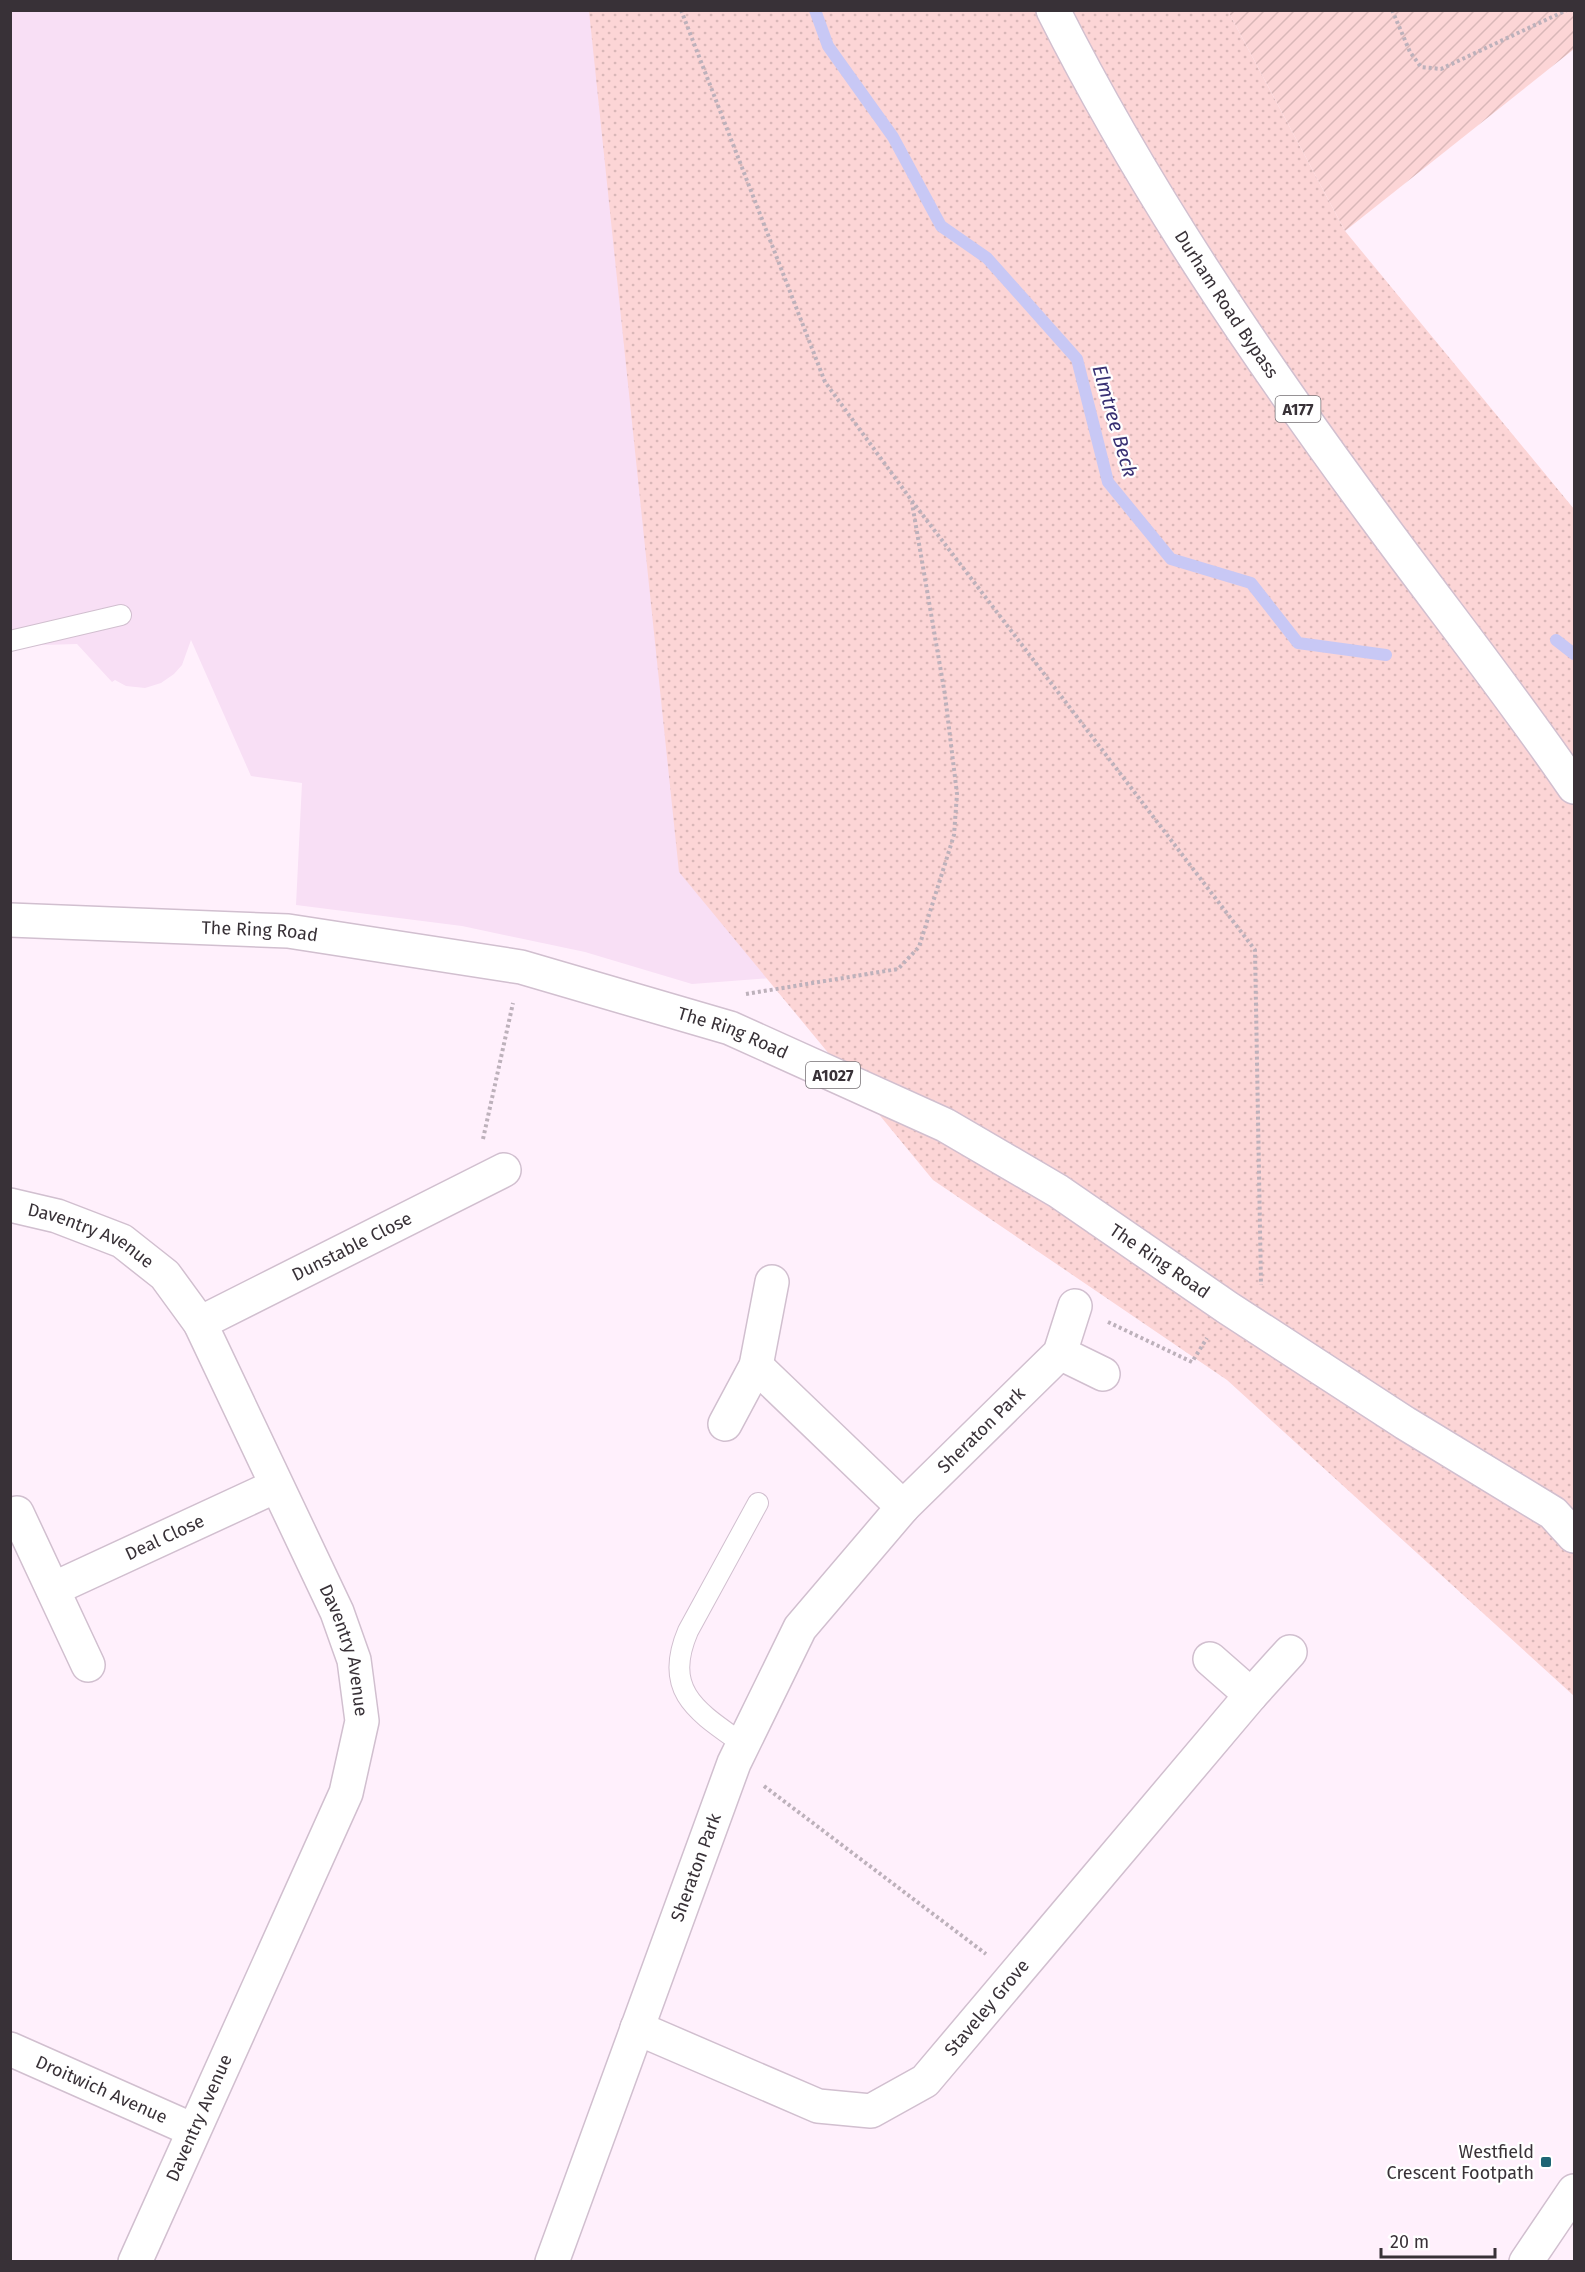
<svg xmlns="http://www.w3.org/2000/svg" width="1585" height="2272" viewBox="0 0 1585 2272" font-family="'Fira Sans',sans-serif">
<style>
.built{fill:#f8dff5}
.park{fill:url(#park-dots)}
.garden{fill:url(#garden-furrows)}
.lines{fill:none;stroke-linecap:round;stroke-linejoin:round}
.stream{stroke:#c8c8f5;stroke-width:12}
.service-casing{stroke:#d1bfcf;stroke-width:22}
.minor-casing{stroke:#d1bfcf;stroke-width:36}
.primary-casing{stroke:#d1bfcf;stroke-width:36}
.path{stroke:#bdb1bb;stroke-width:4;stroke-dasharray:3 3;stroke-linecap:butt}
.service{stroke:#fff;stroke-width:20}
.minor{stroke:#fff;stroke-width:33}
.primary{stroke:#fff;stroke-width:33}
.poi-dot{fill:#1f6575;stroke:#fff;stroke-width:2}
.labels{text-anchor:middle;stroke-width:4.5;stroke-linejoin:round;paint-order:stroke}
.shield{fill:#fff;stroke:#746f73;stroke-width:1.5}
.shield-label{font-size:16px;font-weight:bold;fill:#383137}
.street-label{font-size:18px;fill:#383137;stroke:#fff}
.poi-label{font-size:18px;fill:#383137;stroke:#fff;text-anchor:end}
.water-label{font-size:20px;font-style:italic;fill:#393173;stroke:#fff}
</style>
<defs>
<pattern id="park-dots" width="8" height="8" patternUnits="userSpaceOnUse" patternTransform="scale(1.5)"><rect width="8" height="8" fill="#fcd5d6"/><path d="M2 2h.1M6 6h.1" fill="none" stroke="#d9b7b8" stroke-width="1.8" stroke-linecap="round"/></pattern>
<pattern id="garden-furrows" width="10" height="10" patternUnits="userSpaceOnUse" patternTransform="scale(1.5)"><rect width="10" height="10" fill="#fcd5d6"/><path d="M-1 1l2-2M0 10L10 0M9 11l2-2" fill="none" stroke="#d9b7b8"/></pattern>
</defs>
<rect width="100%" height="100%" fill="#fff0fc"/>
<path class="built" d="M10 11H695L876 970 692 984 585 952 462 926 296 905 302 783 251 776 191 640 182 665 174 674 161 683 145 688 126 686 115 680 112 682 77 644 11 646Z"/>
<path class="park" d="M589 11H1228L1345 231 1574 509V1696L1227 1380 933 1180 679 872Z"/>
<path class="garden" d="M1228 11H1574V49L1345 231Z"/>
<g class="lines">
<path class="stream" d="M815 10 828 46 893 137 941 226 987 258 1077 359 1108 482 1171 559 1251 583 1298 643 1386 655
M1556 640 1574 654"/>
<defs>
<path id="service" d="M10 641 121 615
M743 1744C698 1712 662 1692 688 1631L758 1503"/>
<g id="minor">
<path id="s1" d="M10 1205 57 1216 122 1241 165 1275 200 1323 337 1612 354 1660 362 1721 346 1793 135 2262"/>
<path id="s2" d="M200 1323 504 1170"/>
<path d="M1060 1353 1103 1374"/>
<path d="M756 1366 903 1507"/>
<path d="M725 1424 756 1366 772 1282"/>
<path d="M17 1513 88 1665"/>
<path id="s3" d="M53 1589 276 1486"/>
<path d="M1210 1659 1251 1695"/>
<path id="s4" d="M637 2028 818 2106 871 2111 925 2081 1251 1695 1290 1652"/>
<path id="s5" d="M10 2049 193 2130"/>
<path id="s6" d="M552 2262 734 1763 800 1628 903 1507 1060 1353 1075 1306"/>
</g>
<g id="primary">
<path id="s7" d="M1053 10C1143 189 1257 357 1376 518 1442 608 1511 695 1574 787"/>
<path id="s8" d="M10 920 288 931 521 967 730 1028 945 1125 1058 1191 1228 1308 1405 1423 1553 1513 1574 1536"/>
<path d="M1526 2262 1574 2191"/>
</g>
</defs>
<use href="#service" class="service-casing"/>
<use href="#minor" class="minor-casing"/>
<use href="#primary" class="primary-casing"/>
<path class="path" d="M681 10 825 382 912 501 1255 950 1261 1285
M1392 10 1410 52 1421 67 1441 69 1567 10
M746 994 898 969 919 947 954 835 957 794 945 695 912 503
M483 1139 513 1003
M1108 1322 1192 1362 1207 1338
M764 1786 986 1954"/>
<use href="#service" class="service"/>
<use href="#minor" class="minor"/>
<use href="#primary" class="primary"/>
</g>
<rect class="poi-dot" x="1540" y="2156" width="12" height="12" rx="3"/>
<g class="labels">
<g class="shield">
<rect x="1275.5" y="396" width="45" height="26" rx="4.5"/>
<rect x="806" y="1062" width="54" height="26" rx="4.5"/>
</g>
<g class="shield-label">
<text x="1298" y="415">A177</text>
<text x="833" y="1081">A1027</text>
</g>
<g class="street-label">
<text dy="6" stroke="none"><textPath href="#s7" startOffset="342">Durham Road Bypass</textPath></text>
<text dy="6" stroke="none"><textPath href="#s8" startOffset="250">The Ring Road</textPath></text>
<text dy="6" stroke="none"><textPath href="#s8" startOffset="736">The Ring Road</textPath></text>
<text dy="6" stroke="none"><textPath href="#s1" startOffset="87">Daventry Avenue</textPath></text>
<text dy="6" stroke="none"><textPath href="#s2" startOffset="170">Dunstable Close</textPath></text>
<text dy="6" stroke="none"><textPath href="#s8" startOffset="1222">The Ring Road</textPath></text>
<text dy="6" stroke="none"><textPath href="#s6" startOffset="950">Sheraton Park</textPath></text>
<text dy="6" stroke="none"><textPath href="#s3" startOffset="123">Deal Close</textPath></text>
<text dy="6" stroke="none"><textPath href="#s1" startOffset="591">Daventry Avenue</textPath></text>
<text dy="6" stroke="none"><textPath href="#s6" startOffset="420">Sheraton Park</textPath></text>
<text dy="6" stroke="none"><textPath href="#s4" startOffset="408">Staveley Grove</textPath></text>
<text dy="6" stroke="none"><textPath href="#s5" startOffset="100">Droitwich Avenue</textPath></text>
<text transform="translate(199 2118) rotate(-66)" y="6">Daventry Avenue</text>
</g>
<g class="poi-label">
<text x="1534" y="2158">Westfield<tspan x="1534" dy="21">Crescent Footpath</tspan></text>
</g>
<g class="water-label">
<text transform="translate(1115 421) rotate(74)" y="7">Elmtree Beck</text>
</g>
</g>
<rect width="1585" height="2272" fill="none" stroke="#383137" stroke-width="24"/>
<path d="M1381 2248v9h114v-9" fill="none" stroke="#383137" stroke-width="3"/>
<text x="1390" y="2248" font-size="18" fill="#383137" stroke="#ffffff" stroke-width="4.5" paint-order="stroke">20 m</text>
</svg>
